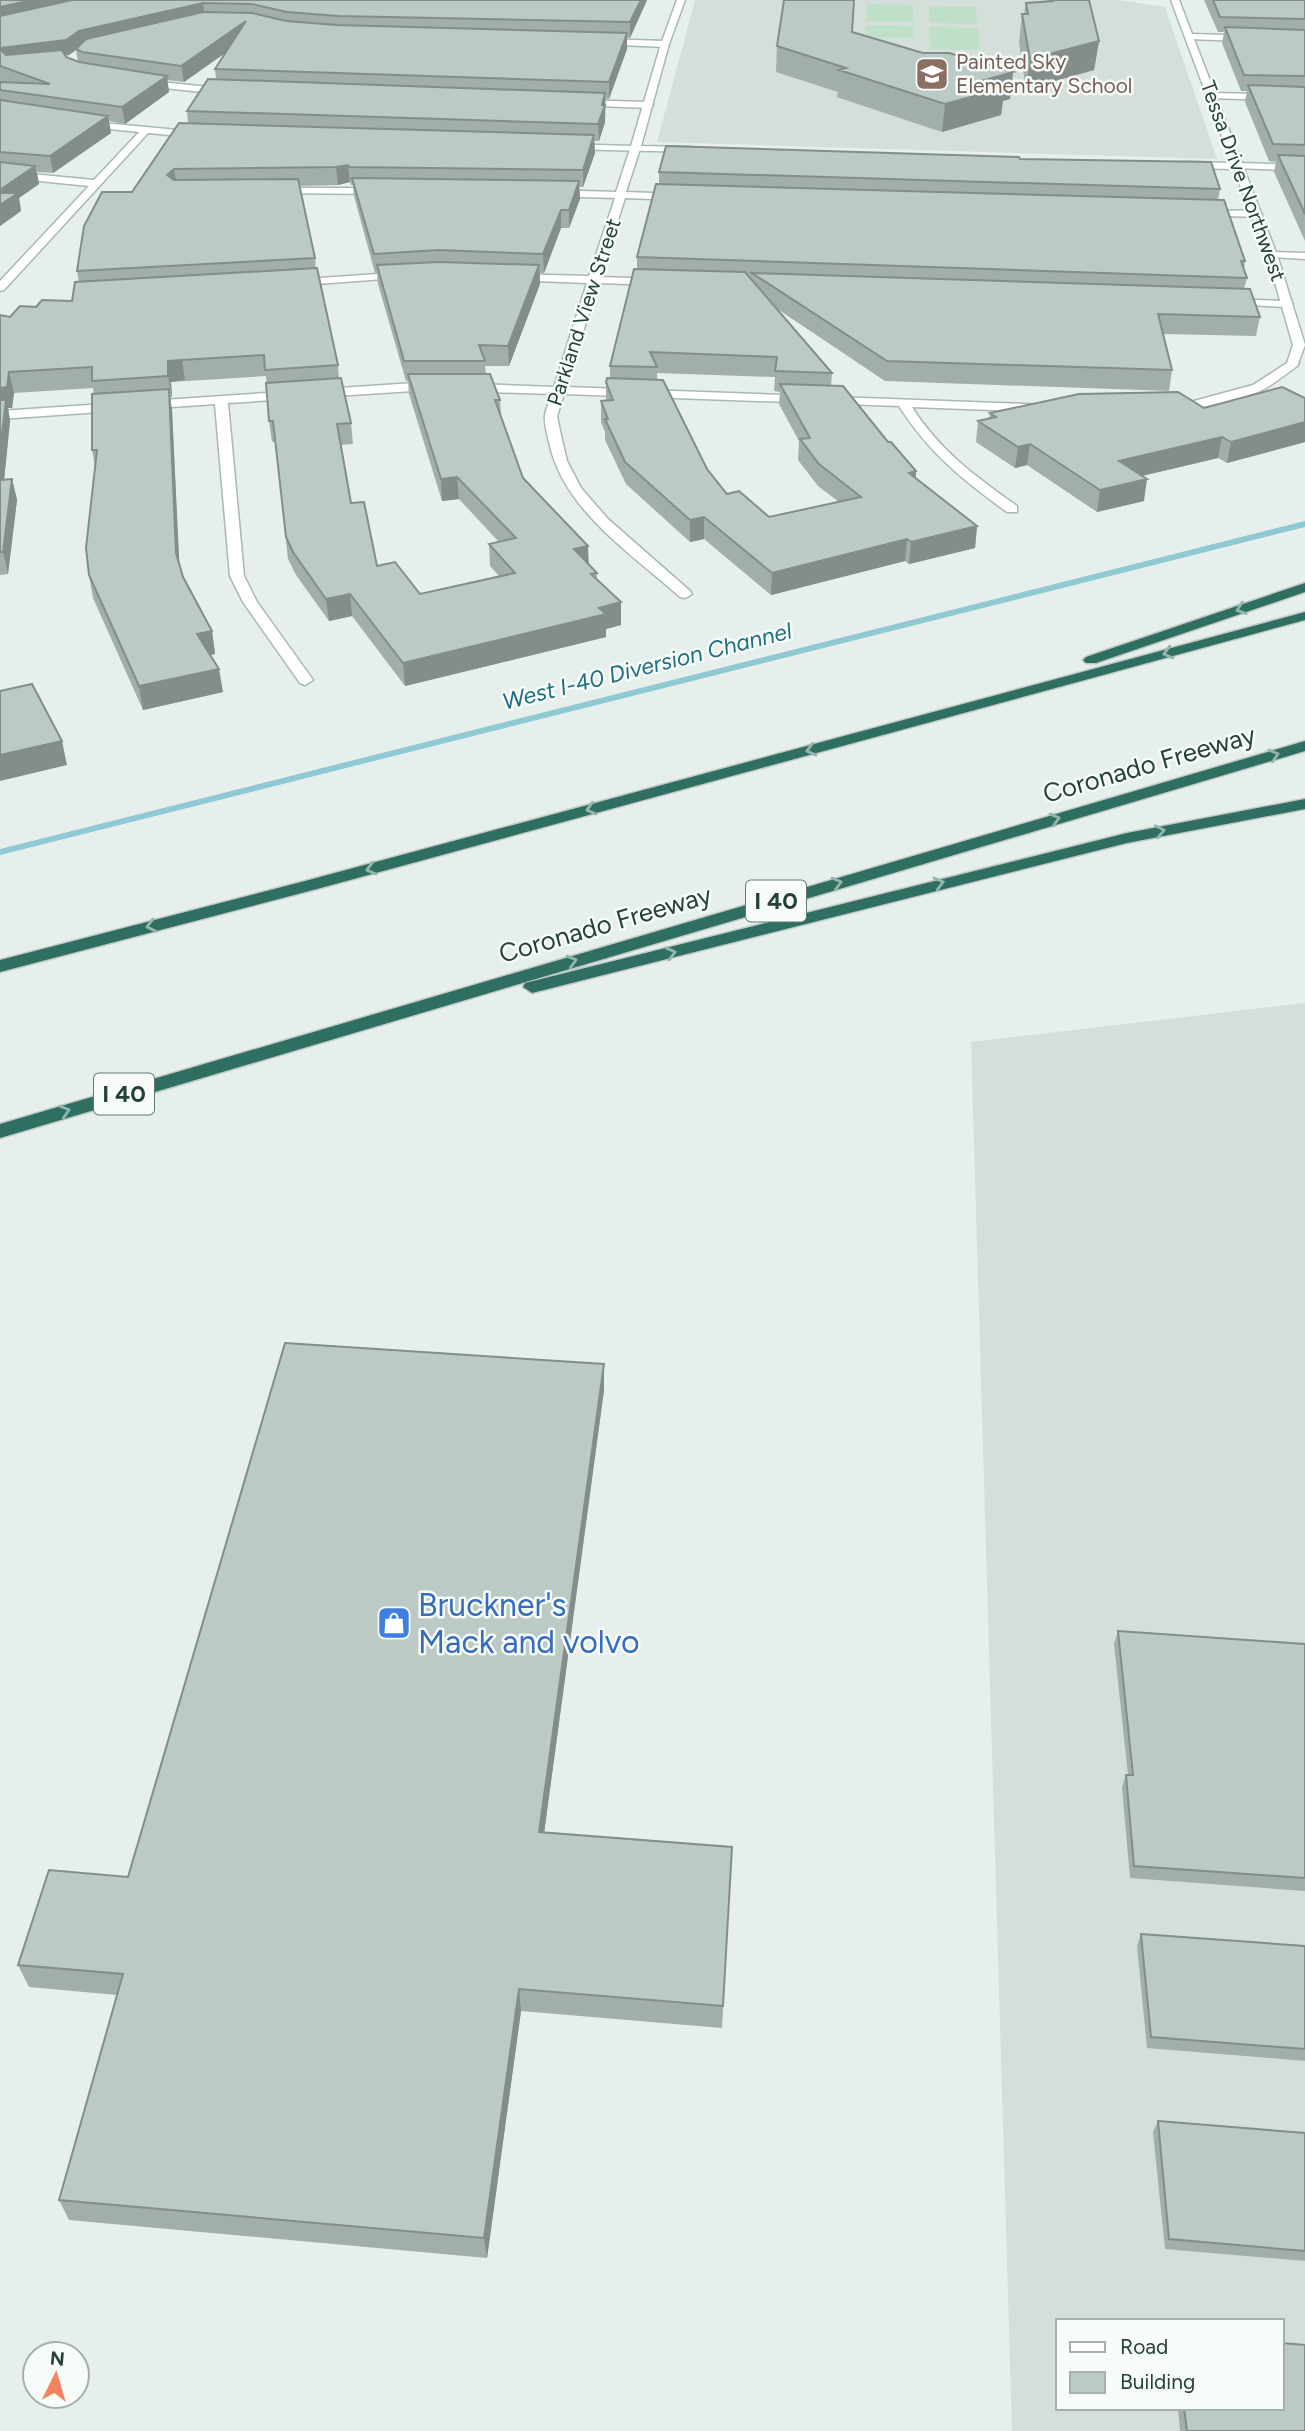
<svg xmlns="http://www.w3.org/2000/svg" width="1305" height="2431" viewBox="0 0 1305 2431" font-family="Figtree,sans-serif">
<style>
.built{fill:#d4dfda;fill-rule:evenodd}
.green{fill:#bfe0c8}
.lines{fill:none;stroke-linecap:round;stroke-linejoin:round}
.stream{fill:#8ec9d4;fill-rule:evenodd}
.street-casing{stroke:#a8b8b2;stroke-width:3}
.secondary-casing{stroke:#a4bbb3;stroke-width:3}
.highway-casing{stroke:#c2cac8;stroke-width:3}
.street{fill:#fff;fill-rule:evenodd}
.secondary{fill:#fff;fill-rule:evenodd}
.highway{fill:#2f6f62;fill-rule:evenodd}
.wall{fill:#a1aea9;fill-rule:evenodd}
.shaded-wall{fill:#838d89}
.building{fill:#bbcac4;stroke:#838d89;stroke-width:2}
.oneway{stroke:#93b5ae}
.labels{text-anchor:middle;stroke-width:5;stroke-linejoin:round;paint-order:stroke}
.far-education-label{font-size:21px;fill:#785e54;stroke:#f7fbf9;text-anchor:start}
.far-street-label{font-size:21px;fill:#24423a;stroke:#f7fbf9}
.far-water-label{font-size:23px;font-style:italic;fill:#1c6f80;stroke:#f7fbf9}
.shield{fill:#f7fbf9;stroke:#637a73;stroke-width:2}
.shield-label{font-size:24px;font-weight:bold;fill:#24423a}
.street-label{font-size:26px;fill:#24423a;stroke:#f7fbf9}
.near-shop-label{font-size:32px;fill:#366cbe;stroke:#f7fbf9;text-anchor:start}
</style>
<rect width="100%" height="100%" fill="#e6efeb"/>
<path class="built" d="M695 0H1118L1165 7 1217 159 657 142Z
M1305 1003V2431H1012L971 1042ZM1058 2321H1282V2408H1058Z"/>
<path class="green" d="M867 4 913 5V22L866 21Z
M929 6 976 7 977 24 929 23Z
M866 25 913 26V38L865 37Z
M929 27 978 28 980 50 930 49Z"/>
<g class="lines">
<path class="stream" d="M1305 521V527L0 855V849Z"/>
<defs>
<path id="street" d="M1190 34 1305 37V43L1187 39Z
M600 39 665 41 669 44 665 47 597 44Z
M140 80 229 89 233 92 229 95 137 85V81Z
M1212 93 1305 95V101L1209 98V94Z
M576 100 648 102 653 105 648 108 573 105 571 103Z
M141 130 149 132 4 290 0 291V281L89 186 0 177V171L94 180Z
M635 146 640 149 626 192 679 194 684 197 679 200 625 198 600 277 658 279 663 282 658 285 598 283 566 387 1050 405V411L1046 412 912 407C939 450 976 477 1017 506V512H1007C964 481 928 452 899 406L564 394 557 416 560 431 567 461 581 488 608 519 690 591 692 594 685 598 680 597C631 553 563 510 549 442 547 434 544 423 545 415 546 408 550 401 552 394L429 390 228 403 244 576 257 602 313 680 305 685 300 683 243 602 230 576 215 404 0 419V411L429 382 554 387 587 283 511 280 506 277 511 274 589 276 615 198 550 196 545 193 550 190 616 192 630 149Z
M1240 163 1305 165V171L1237 168 1235 166Z
M274 188H382L387 191 382 194 270 193 269 191Z
M1201 210 1257 211 1262 214 1257 217 1197 215 1196 213Z
M1272 252 1305 253V259L1268 257V253Z
M406 272 410 273V277L291 286 286 283 291 280Z
M1228 299 1287 301 1293 304 1287 307 1224 304V300Z
M1293 359 1299 363 1297 366C1286 374 1273 385 1260 391 1244 398 1177 417 1164 407L1170 403 1194 401 1253 385Z"/>
<path id="secondary" d="M677 0H685L669 44 641 146 692 147 697 150 695 152 564 149 562 147 567 144 631 146 661 44Z
M1171 0H1179L1277 255 1305 345 1297 366 1287 363 1293 345 1267 255 1234 169 1183 168 1178 165 1183 162 1232 163Z
M82 121 199 132 204 135 199 138 79 126 77 124Z"/>
<path id="highway" d="M1305 583V592L1096 663H1086L1083 660 1086 657Z
M1305 612V620L317 889 0 972V960L305 881Z
M1305 741V751L0 1138V1124Z
M1305 799V809L1127 843 532 993 523 987 525 983 1127 833Z"/>
</defs>
<use href="#street" class="street-casing"/>
<use href="#secondary" class="secondary-casing"/>
<use href="#highway" class="highway-casing"/>
<use href="#street" class="street"/>
<use href="#secondary" class="secondary"/>
<use href="#highway" class="highway"/>
</g>
<path class="wall" d="M0 0H647L630 38H627V49L609 99H606L605 122 599 141H594L595 153 583 187H579L580 199 569 228H561L544 273H540V284L509 366H485L486 374 500 400 501 415 523 478 589 564 597 573V579L621 625 606 629V637L405 686 352 616 329 621 296 575 288 559 275 442H272L269 421 266 376 171 382 172 397H170L172 410 179 565 183 577 212 631 215 654 210 655 223 692 143 710 93 598 89 575 95 467 92 450 94 394 93 388 14 393 12 408H8L10 421 4 479H12L17 500 8 574 0 575V315L10 317 36 307 72 301 79 282 77 271 132 192 188 123 187 111 216 79 215 69 225 53 184 82 167 80 169 92 125 124 109 121 111 133 53 173 37 172 39 184 19 198 21 211 0 226ZM76 50 78 62 66 57 65 56 69 55ZM350 182 351 185H353L354 196 375 273H377L378 284 406 381H408L409 394 442 501 459 499 499 542 489 544 490 566 499 576 420 594 377 566 351 503 341 445 353 444 351 423 339 378 338 365 316 269 315 258 300 186 338 185Z
M1047 0H1089L1099 41 1094 70 1026 89 1019 43 1022 14H1024L1026 3 1047 1Z
M1204 0H1305V241L1274 172 1276 162 1269 161 1245 102 1247 91H1241L1222 43 1224 32H1218Z
M852 32 923 53 1013 72 1010 99 1003 101 1001 115 942 132 837 97 838 92 776 72 777 46Z
M1020 159 1220 189 1218 200 1245 261 1244 269 1247 278 1244 289 1260 317 1256 336 1163 334 1172 370 1169 391 885 381 776 308 832 373 831 386 916 471V478L977 526 975 548 909 564 905 561 771 595 704 539 690 542 626 484 605 440V432L601 422V401L606 400V382L610 378V366L637 269V257L659 184V172ZM657 373 775 377 774 391 780 392 779 404 799 441 798 460 818 486 839 502 769 517 727 494 707 469 657 379Z
M1305 398V442L1227 463 1218 458 1142 476 1144 501 1097 512 1027 465 1015 468 976 442 978 421 989 419 990 413 1204 408Z
M604 1364V1390L544 1833 732 1847 722 2028 521 2011 487 2258 69 2220 59 2200 117 1995 29 1987 18 1965 128 1877Z
M1118 1631 1305 1644V1891L1130 1878 1122 1787 1126 1775H1128L1114 1644Z
M1141 1934 1305 1946V2061L1147 2048 1137 1946Z
M1158 2121 1305 2133V2261L1165 2249 1153 2132Z
M1178 2408H1282L1305 2431H1180Z"/>
<path class="shaded-wall" d="M32 0H102L0 23V7Z
M641 0H647L630 38V22Z
M203 3 205 18 76 49V50L69 55 3 64 0 48Z
M246 21 248 37 184 82 181 66Z
M627 33V49L609 99V82Z
M1099 41 1094 70 1026 89 1030 59Z
M1013 72 1010 99 1003 101 1001 115 942 132 945 104 981 81Z
M167 76 169 92 125 124 122 107Z
M605 93V122L599 141 598 124Z
M108 116 111 133 53 173 50 156Z
M594 135 595 153 583 187V170Z
M348 165 350 182 338 185 336 167Z
M35 166 39 184 19 198 21 211 0 226V190Z
M174 169 177 186 167 175Z
M579 181 580 199 569 228V210Z
M561 210V228L544 273 543 254Z
M539 265 540 284 509 366 508 346Z
M182 360 185 380 171 382 172 397 168 376V361Z
M9 372 14 393 12 408H8L10 421 2 501 0 495V388Z
M169 389 172 410 180 576 176 553Z
M1305 422V442L1227 463 1231 442Z
M1222 437 1218 458 1116 482 1119 461Z
M1030 444 1027 465 1015 468 1018 447Z
M916 471 914 492 909 473Z
M457 477 459 499 442 501 441 479Z
M12 479 17 500 8 574 3 552Z
M1147 479 1144 501 1097 512 1100 490Z
M704 517V539L690 542V520Z
M977 526 975 548 909 564 911 542Z
M907 539 905 561 771 595 772 573Z
M588 546 589 568 574 549Z
M350 594 352 616 329 621 326 599Z
M621 602V625L606 629V637L405 686 403 663 599 608Z
M212 631 215 654 201 657 197 634Z
M219 669 223 692 143 710 139 686Z
M62 741 67 765 0 781V755Z
M604 1364V1390L541 1856 539 1832Z
M519 1989 521 2011 487 2258 484 2238Z"/>
<path class="building" d="M0 0H32L0 7Z
M72 0H641L630 22 338 16 287 12 252 4 203 3 79 31 66 40 0 48V16Z
M784 0H854L852 32 923 53H949L1013 72 981 81 1004 88 945 104 839 70 846 68 777 46Z
M1053 0H1089L1099 41 1030 59 1022 14H1028L1026 3 1053 1Z
M1213 0H1305V19L1220 17Z
M203 12 252 13 286 21 337 25 627 33 609 82 215 69 246 21 181 66 82 52 76 49 86 39Z
M1225 27 1305 30V76L1244 75Z
M0 49 6 55 62 50 66 57 79 62 167 76 122 107 0 90V82L50 84 0 66Z
M208 79 605 93 602 105H605L598 124 187 111Z
M1248 85 1305 87V145L1273 144Z
M0 100 108 116 50 156 0 152Z
M179 123 594 135 583 170 349 167 348 165 336 167 174 169 167 175 174 180 298 179 315 258 77 271 84 226 102 192H132Z
M666 146 1019 157 1020 159 1211 162 1220 189 659 172Z
M1278 155 1305 156V214Z
M0 162 35 166 0 190Z
M352 178 579 181 569 210H561L543 254 439 250 374 254Z
M656 184 1224 200 1245 261H1241L1247 278 637 257Z
M0 193H18L0 205Z
M439 262 539 265 508 346 479 345 485 361H404L377 265Z
M317 268 338 365 265 370 264 355 182 360 168 361V376L92 381V367L9 372 7 387 0 388V315L10 317 20 306 36 307 42 300 72 301 75 282Z
M634 269 745 272 832 373 775 371 777 357 650 352 657 367 610 366Z
M752 273 1250 289 1260 317 1158 314 1172 370 887 361Z
M408 374H490L500 400H495L523 478 588 546 574 549 597 573 591 574 621 602 599 608 606 614 403 663 350 594 326 599 293 552 286 537 273 421H269L266 383 341 378 351 423 337 424 351 503 364 502 377 566 395 562 420 594 515 573 489 544 516 538 457 477 441 479Z
M607 378 663 380 707 469 727 494 739 491 769 517 861 497 819 464 800 439 810 438 780 384 843 386 888 442H891L916 471 909 473 977 526 911 542 907 539 772 573 704 517 690 520 625 462 605 419H608L601 401 613 400 606 382Z
M1282 387 1305 398V422L1231 442 1222 437 1119 461 1147 479 1100 490 1030 444 1018 447 978 421 996 417 990 413 1079 394 1178 392 1204 408Z
M169 389 176 553 183 577 212 631 197 634 219 669 139 686 89 575 86 548 97 450H92V394Z
M0 400H6L0 450Z
M12 479 3 552H0V480Z
M32 684 62 741 0 755V691Z
M285 1343 604 1364 539 1832 732 1847 723 2006 519 1989 484 2238 59 2200 123 1974 18 1965 49 1870 128 1877Z
M1118 1631 1305 1644V1878L1134 1866 1126 1775H1133Z
M1141 1934 1305 1946V2049L1151 2037Z
M1158 2121 1305 2133V2251L1169 2239Z
M1282 2343 1305 2345V2431H1187L1184 2408H1282Z"/>
<defs><path id="oneway-chevron" d="M-2-3.5L2.5 0L-2 3.5" fill="none" stroke-width="1.6" stroke-linecap="round" stroke-linejoin="round" transform="scale(1.75)"/></defs>
<g class="oneway">
<use href="#oneway-chevron" transform="translate(1241 609) rotate(161)"/>
<use href="#oneway-chevron" transform="translate(1168 653) rotate(165)"/>
<use href="#oneway-chevron" transform="translate(811 750) rotate(165)"/>
<use href="#oneway-chevron" transform="translate(1274 755) rotate(-17)"/>
<use href="#oneway-chevron" transform="translate(591 809) rotate(165)"/>
<use href="#oneway-chevron" transform="translate(1055 819) rotate(-16)"/>
<use href="#oneway-chevron" transform="translate(1160 831) rotate(-11)"/>
<use href="#oneway-chevron" transform="translate(371 869) rotate(165)"/>
<use href="#oneway-chevron" transform="translate(837 883) rotate(-16)"/>
<use href="#oneway-chevron" transform="translate(939 883) rotate(-15)"/>
<use href="#oneway-chevron" transform="translate(151 926) rotate(166)"/>
<use href="#oneway-chevron" transform="translate(671 953) rotate(-14)"/>
<use href="#oneway-chevron" transform="translate(572 961) rotate(-16)"/>
<use href="#oneway-chevron" transform="translate(65 1111) rotate(-17)"/>
</g>
<defs>
<symbol id="school-square" viewBox="-11 -11 22 22"><rect x="-9" y="-9" width="18" height="18" rx="4" fill="#8d6e63" stroke="#f7fbf9"/><path d="M0-5L7-2L0 1L-7-2ZM-4 1L0 2.5L4 1V4Q0 6-4 4Z" fill="#fff"/></symbol>
<symbol id="shop-square" viewBox="-11 -11 22 22"><rect x="-9" y="-9" width="18" height="18" rx="4" fill="#3f7fe0" stroke="#f7fbf9"/><path d="M-5-2.5h2.3a2.7 3.5 0 0 1 5.4 0H5L5.5 6h-11ZM-1.5-2.5h3a1.5 2.3 0 0 0-3 0Z" fill="#fff"/></symbol>
</defs>
<g fill-rule="evenodd">
<use href="#school-square" x="913" y="55" width="38" height="38"/>
<use href="#shop-square" x="375" y="1604" width="38" height="38"/>
</g>
<g class="labels">
<g class="far-education-label">
<text x="956" y="69">Painted Sky<tspan x="956" dy="24">Elementary School</tspan></text>
</g>
<g class="far-street-label">
<text transform="translate(1243 181) rotate(70)" y="7">Tessa Drive Northwest</text>
<text transform="translate(584 312) rotate(-72)" y="7">Parkland View Street</text>
</g>
<g class="far-water-label">
<text transform="translate(647 666) rotate(-14)" y="8">West I-40 Diversion Channel</text>
</g>
<g class="shield">
<rect x="746" y="880.5" width="60" height="41" rx="5"/>
<rect x="94" y="1073.5" width="60" height="41" rx="5"/>
</g>
<g class="shield-label">
<text x="776" y="909">I 40</text>
<text x="124" y="1102">I 40</text>
</g>
<g class="street-label">
<text transform="translate(1149 764) rotate(-16)" y="9">Coronado Freeway</text>
<text transform="translate(605 924) rotate(-16)" y="9">Coronado Freeway</text>
</g>
<g class="near-shop-label">
<text x="418" y="1616">Bruckner's<tspan x="418" dy="37">Mack and volvo</tspan></text>
</g>
</g>
<rect x="1056" y="2319" width="228" height="91" fill="#f7fbf9" stroke="#a3b1ad" stroke-width="2"/>
<rect x="1070" y="2342" width="35" height="10" fill="#ffffff" stroke="#a3b1ad" stroke-width="2"/>
<text x="1120" y="2354" font-size="21" fill="#24423a">Road</text>
<rect x="1070" y="2372" width="35" height="21" fill="#bbcac4" stroke="#a3b1ad" stroke-width="2"/>
<text x="1120" y="2389" font-size="21" fill="#24423a">Building</text>
<g transform="translate(56 2375) rotate(5)"><circle r="33" fill="#f7fbf9" stroke="#a3b1ad" stroke-width="2"/>
<path d="M0-5L12 26L0 18L-12 26Z" fill="#f4845f"/>
<text y="-10" font-size="19" font-weight="bold" text-anchor="middle" fill="#24423a">N</text>
</g>
</svg>
